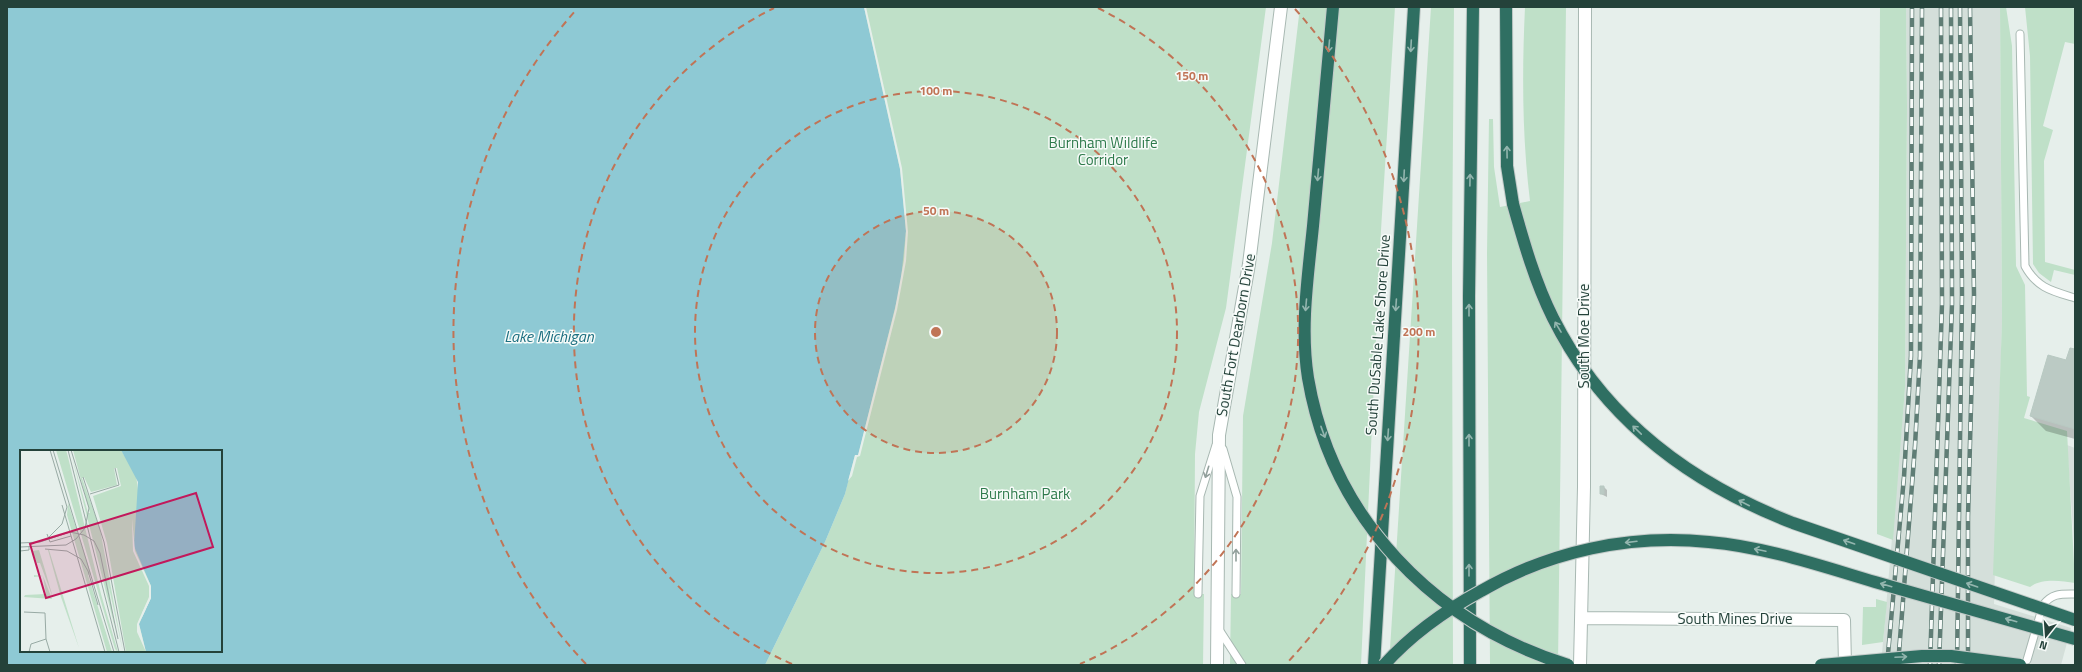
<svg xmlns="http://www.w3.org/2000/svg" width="2082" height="672" viewBox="0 0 2082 672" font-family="'Titillium Web',sans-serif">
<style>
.built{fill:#d4dfda}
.green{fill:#bfe0c8}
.water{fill:#8ec9d4;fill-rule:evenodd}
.pier{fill:#e6efeb}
.shadow{fill:#0003}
.building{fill:#bbcac4;stroke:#b8c9c2}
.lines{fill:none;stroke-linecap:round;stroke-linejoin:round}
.lane-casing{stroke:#a8b8b2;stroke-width:9}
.street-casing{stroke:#a8b8b2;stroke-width:14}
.highway-casing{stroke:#c2cac8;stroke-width:14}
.lane{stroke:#fff;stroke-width:7}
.street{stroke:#fff;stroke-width:12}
.highway{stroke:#2f6f62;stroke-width:12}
.rail-casing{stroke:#5f7d75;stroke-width:4.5}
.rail{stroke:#f7fbf9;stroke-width:3;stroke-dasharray:9;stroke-linecap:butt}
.highway-bridge-casing{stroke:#c2cac8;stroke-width:14;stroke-linecap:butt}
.highway-bridge{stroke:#2f6f62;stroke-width:12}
.oneway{stroke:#93b5ae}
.oneway2{stroke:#92a09c}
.ring{fill:none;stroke:#c07456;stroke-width:2;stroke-dasharray:7 5}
.labels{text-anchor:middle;stroke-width:3;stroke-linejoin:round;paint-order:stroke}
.park-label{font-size:15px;fill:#2d7a4b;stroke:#f7fbf9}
.street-label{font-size:15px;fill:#24423a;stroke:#f7fbf9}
.water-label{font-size:16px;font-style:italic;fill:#1c6f80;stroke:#f7fbf9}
.inset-road{fill:none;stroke:#98aaa4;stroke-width:1}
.view{fill:#c2185b;fill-opacity:0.15;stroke:#c2185b;stroke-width:2}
.inset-edge{fill:none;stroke:#24423a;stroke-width:2}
.centre{fill:#c07456;stroke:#f7fbf9;stroke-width:2}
.ring-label{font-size:12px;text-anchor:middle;font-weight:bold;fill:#c07456;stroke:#f7fbf9;stroke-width:3;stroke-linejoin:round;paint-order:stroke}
</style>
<rect width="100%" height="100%" fill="#e6efeb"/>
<path class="built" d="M1906 7H2000L2002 321 1994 604 2071 628 2061 665H1881L1905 388 1907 106Z
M2067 445 2075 448V555L2067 448Z"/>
<path class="green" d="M864 7H1266L1226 308 1199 412 1195 454 1194 594H1204L1203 665H765L825 542 845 494 906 231Z
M1300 7H1395L1381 230 1361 665H1230L1231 594H1241L1243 416 1272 243Z
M1431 7H1454L1452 262 1453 665H1389Z
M1525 7H1566L1558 665H1490L1487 253 1489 119H1493L1494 167 1500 207 1530 201C1522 136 1522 72 1525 7Z
M1880 7H1906L1907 106 1905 388 1893 540 1877 534Z
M2000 7H2006L2012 46 2016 266 2025 285 2027 396 2030 397 2024 418 2067 431 2075 583C2061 581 2042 578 2030 587L1993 575 2002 321Z
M2025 7H2069L2075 9V44L2065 42 2043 126 2053 130 2044 161 2045 262 2075 270V275L2054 270 2051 282 2039 273 2033 264 2030 56Z
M1876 599 1887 602 1883 642 1862 645 1863 607H1876Z"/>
<path class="water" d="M7 7H864L900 169 906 231 900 288 858 456 855 455 845 494 825 542 765 665H7ZM21 451H221V651H21Z"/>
<path class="pier" d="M864 7H866L902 168 908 232 906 261 897 310 860 456 857 457 852 476 848 481 855 455H858L895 309 904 260 906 231 900 169Z"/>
<path class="shadow" d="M2075 350V439L2046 431 2031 416Z
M1604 487 1607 490V497L1601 494Z"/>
<path class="building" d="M2070 348 2075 349V429L2030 416 2048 355 2066 360Z
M1600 486H1604V494H1600Z"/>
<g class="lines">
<defs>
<path id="lane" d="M2020 34 2025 266C2037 288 2052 291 2075 298
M1223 449 1237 497 1236 594
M1198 594 1200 496 1216 445
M1218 628 1242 665
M2027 660 2043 605C2052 593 2061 594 2075 594"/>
<path id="street" d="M1582 618 1844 620 1845 665
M1217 665 1219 435 1249 264 1281 7
M1580 665 1584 487 1585 7"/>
<path id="highway" d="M1506 7 1507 166 1513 204
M1374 665 1414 7
M1470 665 1469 296 1473 7"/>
</defs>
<use href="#lane" class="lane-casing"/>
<use href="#street" class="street-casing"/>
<use href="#highway" class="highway-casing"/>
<use href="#lane" class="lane"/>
<use href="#street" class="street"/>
<use href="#highway" class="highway"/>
<defs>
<path id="rail" d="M1887 665 1904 477 1911 356 1912 7
M1898 665 1915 446 1920 356 1922 7
M1930 665 1942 304 1941 7
M1939 665 1952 304 1951 7
M1957 665 1962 294 1960 7
M1968 665V517L1974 295 1970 7"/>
</defs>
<use href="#rail" class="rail-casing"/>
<use href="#rail" class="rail"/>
<defs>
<path id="highway-bridge" d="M1333 7C1326 80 1320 153 1313 226 1308 276 1300 328 1308 378 1332 519 1434 623 1568 665
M1513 204C1524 243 1535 282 1553 318 1604 420 1690 483 1793 523L2075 620
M1384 665C1411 635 1446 610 1481 591 1550 551 1630 534 1709 542 1766 547 1821 566 1875 582 1942 601 2008 620 2075 639
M1821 665 1922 656H1951L2020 665"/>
</defs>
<use href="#highway-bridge" class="highway-bridge-casing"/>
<use href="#highway-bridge" class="highway-bridge"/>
</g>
<defs><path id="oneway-shaft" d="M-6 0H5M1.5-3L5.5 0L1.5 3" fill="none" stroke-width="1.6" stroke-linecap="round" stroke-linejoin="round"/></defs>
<g class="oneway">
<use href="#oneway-shaft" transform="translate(1329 46) rotate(95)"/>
<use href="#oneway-shaft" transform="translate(1411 46) rotate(93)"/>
<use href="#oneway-shaft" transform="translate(1507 152) rotate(-91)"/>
<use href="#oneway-shaft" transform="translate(1318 175) rotate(95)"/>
<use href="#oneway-shaft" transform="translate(1404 176) rotate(93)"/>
<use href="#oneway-shaft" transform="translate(1470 180) rotate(-89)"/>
<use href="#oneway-shaft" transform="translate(1306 305) rotate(95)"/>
<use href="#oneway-shaft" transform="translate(1396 305) rotate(94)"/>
<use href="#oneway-shaft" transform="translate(1469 310) rotate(-90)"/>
<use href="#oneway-shaft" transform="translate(1558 327) rotate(-121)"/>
<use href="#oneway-shaft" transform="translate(1637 430) rotate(-136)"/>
<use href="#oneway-shaft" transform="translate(1323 432) rotate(70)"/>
<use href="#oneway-shaft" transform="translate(1388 435) rotate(94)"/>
<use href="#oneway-shaft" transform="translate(1469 440) rotate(-90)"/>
<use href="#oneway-shaft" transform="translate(1744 503) rotate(-153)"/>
<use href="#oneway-shaft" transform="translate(1631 542) rotate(173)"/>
<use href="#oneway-shaft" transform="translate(1849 542) rotate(-161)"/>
<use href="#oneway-shaft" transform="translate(1760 550) rotate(-168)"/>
<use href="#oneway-shaft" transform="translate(1469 570) rotate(-90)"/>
<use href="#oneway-shaft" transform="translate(1886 585) rotate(-164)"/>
<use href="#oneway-shaft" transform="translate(1972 585) rotate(-161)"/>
<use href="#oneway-shaft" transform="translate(2011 620) rotate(-164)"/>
<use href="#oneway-shaft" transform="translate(1901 657) rotate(-3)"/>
</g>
<g class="oneway2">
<use href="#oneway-shaft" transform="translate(1207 472) rotate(107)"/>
<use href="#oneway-shaft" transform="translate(1236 555) rotate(-90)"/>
</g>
<circle cx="936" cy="332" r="121" fill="#c07456" fill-opacity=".12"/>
<g class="ring">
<circle cx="936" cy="332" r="121"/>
<circle cx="936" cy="332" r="241"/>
<path d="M792 664A362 362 0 0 1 774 8M1098 8A362 362 0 0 1 1080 664"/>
<path d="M586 664A483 483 0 0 1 577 9M1295 9A483 483 0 0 1 1286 664"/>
</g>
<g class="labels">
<g class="park-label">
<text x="1103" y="148">Burnham Wildlife<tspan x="1103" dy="17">Corridor</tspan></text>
<text x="1025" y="499">Burnham Park</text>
</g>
<g class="street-label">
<text transform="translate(1236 335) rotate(-80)" y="5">South Fort Dearborn Drive</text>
<text transform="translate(1378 335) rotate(-86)" y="5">South DuSable Lake Shore Drive</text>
<text transform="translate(1584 336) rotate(-90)" y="5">South Moe Drive</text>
<text x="1735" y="624">South Mines Drive</text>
</g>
<g class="water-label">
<text x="549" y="342">Lake Michigan</text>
</g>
</g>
<g transform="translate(20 450)">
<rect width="202" height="202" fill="#e6efeb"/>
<path d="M36 0H46L48 7 81 144 98 202 95 199ZM53 0H101L116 25 132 143 122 163 126 202H106L87 93 73 46 101 36 97 18H94L97 35 71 42 64 27 62 28 80 79 103 202 88 133 95 178 52 7 68 63H70ZM48 53 71 124 68 125 92 202H87L47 65ZM19 100 25 120 33 148 20 113H17L12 101ZM28 100H29L59 198 41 147ZM14 125 23 126 32 149 4 147 5 145 26 144 23 126 14 127Z" fill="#bfe0c8"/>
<path d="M101 0H202V202H126L119 174 131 148V136L114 96 118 32Z" fill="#8ec9d4"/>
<path d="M112 68 115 101 131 136V148L119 174 126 202 117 182V174L129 147V136L113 101Z" fill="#e6efeb"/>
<path class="inset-road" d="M33 0 94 202M48 0 99 202M63 27 84 92 105 202M70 44 99 35 95 18M42 55 85 202M27 84 30 92 51 86M28 88 42 74 47 57 30 0M0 93 20 92 50 82 64 85 74 91 80 103 98 189M0 97 46 95 56 89 65 78 69 58 51 0M25 99 47 101 61 109 68 121 78 155M0 101 9 100V96M4 162 25 163 26 189 30 202M9 202 11 194 26 189"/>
<path class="view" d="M176 43 193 97 26 148 10 94Z"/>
<rect width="202" height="202" class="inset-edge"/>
</g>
<circle cx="936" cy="332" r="6" class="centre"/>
<g class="ring-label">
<text x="1192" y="80">150 m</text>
<text x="936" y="95">100 m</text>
<text x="936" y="215">50 m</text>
<text x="1419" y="336">200 m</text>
</g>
<rect width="2082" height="672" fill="none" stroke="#24423a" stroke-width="16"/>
<g transform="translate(2046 636) rotate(197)" stroke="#f7fbf9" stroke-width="3" paint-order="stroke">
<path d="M0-3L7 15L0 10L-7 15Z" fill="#24423a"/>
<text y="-6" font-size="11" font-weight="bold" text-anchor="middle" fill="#24423a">N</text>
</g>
</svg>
